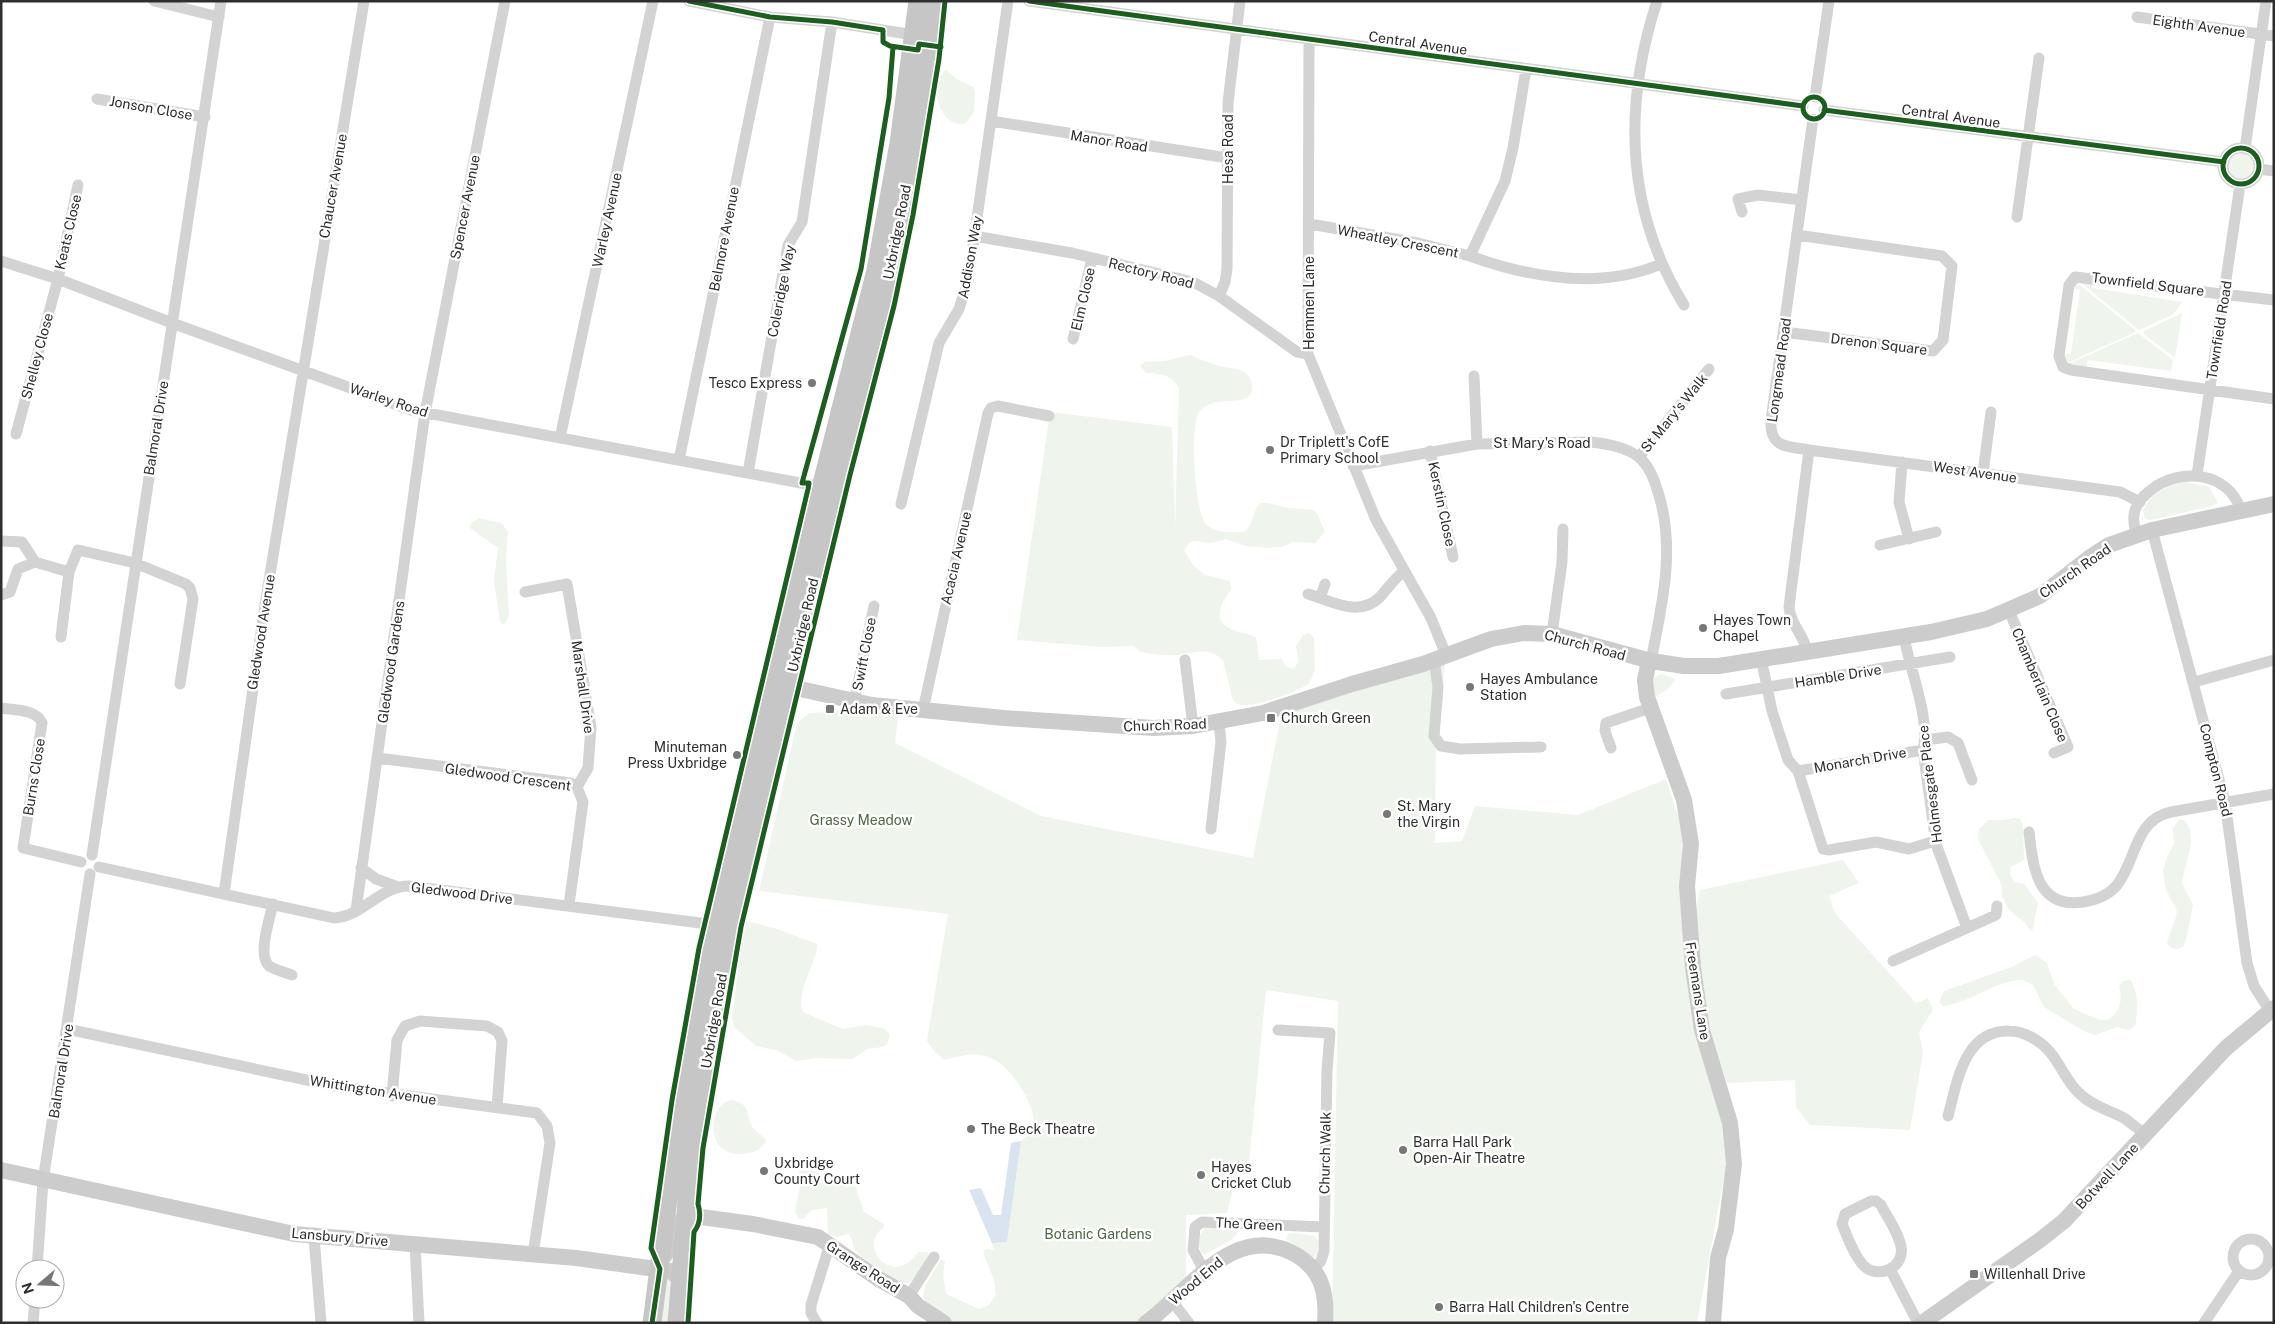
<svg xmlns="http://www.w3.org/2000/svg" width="2275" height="1324" viewBox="0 0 2275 1324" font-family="'Public Sans',sans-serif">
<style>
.green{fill:#eff4ec}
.water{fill:#d9e4f0}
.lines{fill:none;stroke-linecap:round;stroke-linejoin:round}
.street{stroke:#d3d3d3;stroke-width:11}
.secondary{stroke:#ccc;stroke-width:16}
.primary{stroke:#c6c6c6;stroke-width:19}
.cycleway-casing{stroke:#fff;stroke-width:8}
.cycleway{stroke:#1b5e20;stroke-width:5}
.poi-dot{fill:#777;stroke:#fff;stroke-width:2}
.labels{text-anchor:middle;stroke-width:5;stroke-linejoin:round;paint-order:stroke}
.street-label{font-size:14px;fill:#2e2e2e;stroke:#fff}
.poi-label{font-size:14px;fill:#2e2e2e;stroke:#fff;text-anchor:start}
.park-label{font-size:14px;fill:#4c683d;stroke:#fff}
</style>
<rect width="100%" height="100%" fill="#fff"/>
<path class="green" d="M946 70 958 80 973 87 975 92 974 112 965 124C940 128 926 84 946 70Z
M2229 166a12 12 0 1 1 24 0a12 12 0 1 1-24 0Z
M2079 281H2093V288L2182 302 2174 314 2139 330Z
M2076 282 2135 330 2134 333 2067 363 2064 354H2071L2080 290 2073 288Z
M2182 313 2175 358 2144 334V331Z
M2138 333 2173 360 2171 371 2088 360 2086 368 2068 364Z
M1190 355C1199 359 1208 362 1216 365 1229 369 1250 367 1252 384 1253 391 1251 394 1247 398 1231 404 1212 397 1200 411 1189 422 1195 511 1205 523 1213 534 1232 532 1244 532 1254 524 1252 512 1260 503H1268L1288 508 1314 510 1317 513 1325 532 1315 543 1293 542 1281 547 1268 548 1245 546 1226 539 1211 543 1194 541 1189 543 1184 550 1193 565 1205 575 1230 581 1231 590C1219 605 1211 623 1236 631 1243 634 1250 634 1256 637L1259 660 1282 659 1285 666 1293 669 1299 662 1296 646 1303 635 1309 633 1314 638 1315 670 1309 684C1296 692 1255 707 1241 705 1236 704 1234 701 1232 697L1223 660C1209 646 1194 653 1177 655 1165 656 1153 654 1140 652L1134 646 1102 647 1017 640 1050 412 1172 427 1175 530 1179 389C1172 374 1161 374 1146 373L1140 366 1145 362 1165 361Z
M2185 482 2209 487 2218 503 2212 506 2151 520 2145 519 2143 511C2150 494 2167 485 2185 482Z
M479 518 501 523 508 531 506 560 509 616 504 625 500 622 494 581 498 548 470 528 471 523Z
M1446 655 1436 742 1435 843 1462 841 1475 806 1578 815 1666 779 1687 844 1684 901 1720 1105 1726 1167 1697 1323H1332L1338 1001 1266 990 1248 1173 1237 1172 1227 1213 1186 1215V1282L1136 1323H957C945 1317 929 1309 923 1297L925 1286 941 1259 945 1261 943 1275 946 1294 979 1309 989 1305 996 1295 994 1280 983 1253 986 1249 994 1250 992 1243 1007 1242 1021 1141C1027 1136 1034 1130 1034 1122 1034 1103 1010 1066 993 1059 973 1050 964 1056 944 1060L933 1050 927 1041 948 914 759 891 797 723 809 713 899 708 895 743 1041 816 1253 858 1283 706Z
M1661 674 1676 679 1668 689 1655 697 1653 681 1655 677Z
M2014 818 2020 819 2023 825 2024 860 2011 867 2010 874 2015 882 2024 884 2038 903 2032 932 2024 922 2009 910 2002 896V886L1978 839 1979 829 1988 820H2004Z
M2180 819 2185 821C2199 838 2184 864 2182 883L2193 905C2191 913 2187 941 2183 947 2176 950 2170 950 2167 942L2176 917 2177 911 2166 890 2163 871 2166 859 2174 844 2173 828Z
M1843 860 1859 883 1829 896 1835 913 1916 1003 1928 998 1933 1010 1919 1032 1923 1052 1910 1130 1810 1125 1796 1107 1795 1080 1727 1083C1708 1026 1685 950 1700 890Z
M747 921 777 929 817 944C819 959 794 993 803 1012L843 1029 866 1025 885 1029 890 1035 887 1044 883 1047 867 1049 853 1059 816 1058 796 1061 776 1050 756 1046 734 1027 732 1016 744 925Z
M2035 955 2047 963 2054 984 2074 1009 2100 1020H2108C2120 1012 2123 1001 2119 986L2123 981 2130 980C2139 991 2138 1012 2135 1026L2129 1030 2117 1027 2096 1035 2084 1031 2044 1007 2033 985 2023 980C1994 980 1971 1003 1943 1006L1939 1002 1944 991 2014 966Z
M731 1100C754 1104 744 1117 754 1129 758 1134 763 1135 766 1140 761 1159 707 1164 714 1120 716 1110 721 1103 731 1100Z
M803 1163 816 1173 845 1180 856 1188 864 1212 884 1224V1227C855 1247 895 1289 918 1252H928C928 1259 920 1270 916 1276 914 1278 910 1283 907 1283 898 1286 861 1259 856 1251 851 1244 854 1239 848 1234L838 1237 828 1234 827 1208 812 1210 803 1219H798L795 1211 800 1187 799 1167Z
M1205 1228H1231L1237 1231V1234L1231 1240 1204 1255C1196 1248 1198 1234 1205 1228Z
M1294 1233 1314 1236 1319 1241 1317 1253 1314 1258 1286 1239 1288 1234Z
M671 1274 670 1323H659L666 1279Z"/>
<path class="water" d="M1021 1141 1007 1242 992 1243 969 1190 981 1188 993 1215H1001L1011 1143Z"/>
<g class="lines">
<path class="street" d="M154 1 219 17
M689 1 770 17 832 22 914 35
M1029 1 1803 106
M1657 1C1623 106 1625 209 1684 305
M2137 17 2274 36
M1309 40 1308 354 1376 520 1431 618 1446 655
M1815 97 1829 1
M97 99 205 117
M1824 110 2224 162
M1813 119 1771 420C1769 448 1787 446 1809 450L2120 492 2140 502
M991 121 1228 158
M2223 166a18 18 0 1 1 36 0a18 18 0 1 1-36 0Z
M2245 149 2266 1
M2259 169 2274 171
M1742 212 1738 199 1758 195 1802 200
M2017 217 2039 58
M1310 224 1418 243 1470 256 1505 181 1513 148 1526 69
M974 236 1072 253 1193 282 1219 296 1297 352 1308 354
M1470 256C1531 278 1600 290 1661 264
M1 261 58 279 172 323 411 410 822 487
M1219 296 1225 282 1227 269 1228 103 1240 1
M2274 300 2075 277 2069 285 2059 356 2063 367 2071 370 2274 399
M1784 332 1933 351 1943 340 1952 266 1942 256 1797 235
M1073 339 1092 258
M1474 376 1477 444
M16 434 58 279 78 185
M560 438 653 1
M1430 451 1453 557
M1639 457 1709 369
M679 460 770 17
M1902 462 1899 502 1909 539
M1353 466 1477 444 1591 442C1607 444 1628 447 1641 459 1649 467 1655 481 1658 492 1676 549 1662 604 1651 661
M748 473 788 245 802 222 832 22
M1983 473 1991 412
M2197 475 2240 185
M901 504 939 343 959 309 968 281 1008 1
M2152 530 2225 802 2247 963 2254 986 2270 1011
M2136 535C2135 528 2133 522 2134 515 2135 505 2143 496 2151 490 2180 467 2229 471 2241 511
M1 541 22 542 35 562 69 572 78 550 135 563 186 584 190 588 193 599 180 684
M1880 545 1936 532
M525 592 567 584 591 727 588 768 577 787
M1308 594C1331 601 1359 618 1380 597 1388 588 1394 579 1404 571
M1 595 10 592 18 569 35 562
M1320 598 1325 584
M2009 611 2068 747 2054 753
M1552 634 1562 562 1563 529
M1904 636C1909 668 1931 719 1923 750L1936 844 1967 928
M61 637 69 572
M1807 651C1804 635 1790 624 1789 607L1809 450
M1761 658 1772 711 1788 760 1798 771 1823 849 1829 850 1876 842 1909 849 1935 841
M1185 660 1193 726
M1434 660 1438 687 1434 736 1441 746 1460 749 1541 747
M2194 682 2274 660
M1726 694 1950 657
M854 703 874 606
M1 708C15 710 36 709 42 723L23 848 81 862
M923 710 988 413 991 408 998 406 1049 416
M1925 740 1948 737 1958 743 1972 780
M1611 748 1605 731 1606 723 1650 708
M378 758 571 783 577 787 583 802 569 905
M1798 771 1923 750
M1211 829 1221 742 1219 722
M2029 832C2033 865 2036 909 2083 902 2095 900 2109 895 2117 885 2137 860 2134 820 2171 812L2274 794
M92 855 221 1
M99 867 334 918C362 917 380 886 409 886L716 925
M361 868 376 879 398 887
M224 894 264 611 364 1
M273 904C270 918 257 955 269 966 275 970 285 972 292 975
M356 910 425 413 505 1
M1893 961 1996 915 1997 906
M67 1029 335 1086 537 1113 547 1126 550 1143 533 1254
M1278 1030 1330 1033 1327 1070 1324 1251 1321 1261 1314 1269
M392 1096 397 1040 405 1026 420 1021 487 1026 498 1032 502 1041 497 1107
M1948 1116C1957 1083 1964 1030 2009 1031 2024 1031 2039 1040 2049 1051 2061 1064 2066 1082 2080 1094 2092 1106 2109 1110 2124 1118 2131 1123 2138 1129 2145 1134
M1871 1201H1876L1881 1205C1887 1217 1899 1233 1901 1247 1905 1267 1879 1280 1864 1266 1854 1256 1847 1236 1842 1224L1845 1214Z
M314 1237 321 1323
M2233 1257a18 18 0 1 1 36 0a18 18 0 1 1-36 0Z
M415 1244 419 1323
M37 1269 43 1181 90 874
M1890 1269 1918 1323
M1205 1272 1193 1250 1195 1227 1202 1222 1323 1227
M909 1296 934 1257
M1172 1301 1189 1323
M33 1323 35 1299
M817 1323 811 1313V1305L829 1247
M2204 1323 2239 1271"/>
<path class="secondary" d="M1649 661 1645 680 1647 697 1684 800 1691 844 1687 886 1693 968 1702 1030 1730 1123 1734 1164 1726 1229 1718 1258 1713 1323
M778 684 872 705 1004 718 1154 728 1193 726 1263 713 1352 684 1423 664 1491 639 1524 633 1552 634 1651 661 1684 666H1719L1931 632 1987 619 2040 596 2089 558 2109 545 2152 530 2274 504
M1 1170 294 1234 576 1258 670 1271 681 1279
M665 1255 679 1223 686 1215 753 1224 818 1237 877 1278 909 1296 918 1306 944 1323
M1146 1323C1191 1290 1236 1218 1298 1256 1323 1272 1327 1295 1325 1323
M1922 1323 2040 1240 2064 1221 2226 1048 2274 1008"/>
<path class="primary" d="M652 1323 669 1191 709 957 767 717 780 650 876 270 899 143 918 1
M677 1323 691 1152 713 1013 798 658 821 547 875 343 894 260 914 146 934 1"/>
<defs>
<path id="cycleway" d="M689 1 770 17 832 22 883 30V42L890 46 918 50 919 44 941 47
M1029 1 1803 106
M1803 108a11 11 0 1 1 22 0a11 11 0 1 1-22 0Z
M1824 110 2224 162
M2223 166a18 18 0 1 1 36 0a18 18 0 1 1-36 0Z
M652 1323 660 1269 651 1248 672 1100 699 948 808 489 809 483H802L861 269 889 98 893 47
M688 1323 694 1232C700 1224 701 1214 698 1204L703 1148 741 927 850 475 894 306 913 215 939 59 945 1"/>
</defs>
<use href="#cycleway" class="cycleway-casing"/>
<use href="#cycleway" class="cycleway"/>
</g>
<g class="poi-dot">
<circle cx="812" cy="383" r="5"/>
<circle cx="1270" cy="450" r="5"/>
<circle cx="1703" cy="628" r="5"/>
<circle cx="1470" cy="687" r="5"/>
<rect x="825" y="704" width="10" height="10" rx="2.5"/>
<rect x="1266" y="713" width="10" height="10" rx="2.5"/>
<circle cx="737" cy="755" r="5"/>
<circle cx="1387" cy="814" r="5"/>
<circle cx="971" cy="1129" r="5"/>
<circle cx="1403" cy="1150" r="5"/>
<circle cx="764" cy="1171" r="5"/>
<circle cx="1201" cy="1175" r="5"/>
<rect x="1969" y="1269" width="10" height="10" rx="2.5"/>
<circle cx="1439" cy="1307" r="5"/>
</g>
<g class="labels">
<g class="street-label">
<text transform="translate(2199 26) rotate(8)" y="5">Eighth Avenue</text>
<text transform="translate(1418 43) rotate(8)" y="5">Central Avenue</text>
<text transform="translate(151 108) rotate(10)" y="5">Jonson Close</text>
<text transform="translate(1951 116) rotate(8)" y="5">Central Avenue</text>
<text transform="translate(1109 141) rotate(9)" y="5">Manor Road</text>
<text transform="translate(1228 149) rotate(-90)" y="5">Hesa Road</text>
<text transform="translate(333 186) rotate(-80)" y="5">Chaucer Avenue</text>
<text transform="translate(465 207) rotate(-79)" y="5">Spencer Avenue</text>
<text transform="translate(607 220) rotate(-78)" y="5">Warley Avenue</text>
<text transform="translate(68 232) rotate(-77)" y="5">Keats Close</text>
<text transform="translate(897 232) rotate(-79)" y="5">Uxbridge Road</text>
<text transform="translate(724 239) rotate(-79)" y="5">Belmore Avenue</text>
<text transform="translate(1398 241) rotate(11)" y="5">Wheatley Crescent</text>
<text transform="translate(970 257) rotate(-80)" y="5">Addison Way</text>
<text transform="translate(1151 273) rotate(14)" y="5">Rectory Road</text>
<text transform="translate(2148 284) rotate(7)" y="5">Townfield Square</text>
<text transform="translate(781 291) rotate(-79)" y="5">Coleridge Way</text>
<text transform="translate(1083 299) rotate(-77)" y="5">Elm Close</text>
<text transform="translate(1309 303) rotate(-90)" y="5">Hemmen Lane</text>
<text transform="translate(2219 330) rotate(-81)" y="5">Townfield Road</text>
<text transform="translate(1879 344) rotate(7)" y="5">Drenon Square</text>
<text transform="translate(37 356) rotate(-75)" y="5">Shelley Close</text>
<text transform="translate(1779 370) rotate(-82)" y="5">Longmead Road</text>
<text transform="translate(389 400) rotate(18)" y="5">Warley Road</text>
<text transform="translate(1674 413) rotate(-51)" y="5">St Mary's Walk</text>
<text transform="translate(156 428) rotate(-81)" y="5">Balmoral Drive</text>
<text x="1542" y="448">St Mary's Road</text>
<text transform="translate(1975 472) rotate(8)" y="5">West Avenue</text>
<text transform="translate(1442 504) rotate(78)" y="5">Kerstin Close</text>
<text transform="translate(956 558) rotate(-77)" y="5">Acacia Avenue</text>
<text transform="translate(2075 571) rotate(-35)" y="5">Church Road</text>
<text transform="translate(803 625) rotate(-77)" y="5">Uxbridge Road</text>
<text transform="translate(261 632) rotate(-81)" y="5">Gledwood Avenue</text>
<text transform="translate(1585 645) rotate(15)" y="5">Church Road</text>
<text transform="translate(864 654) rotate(-79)" y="5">Swift Close</text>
<text transform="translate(391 662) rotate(-82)" y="5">Gledwood Gardens</text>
<text transform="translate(1838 676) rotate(-9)" y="5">Hamble Drive</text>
<text transform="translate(2040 685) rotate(67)" y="5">Chamberlain Close</text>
<text transform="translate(583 687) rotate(82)" y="5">Marshall Drive</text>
<text transform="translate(1165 725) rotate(-2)" y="5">Church Road</text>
<text transform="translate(1860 760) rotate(-10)" y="5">Monarch Drive</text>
<text transform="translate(2216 770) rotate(76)" y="5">Compton Road</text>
<text transform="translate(34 777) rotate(-81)" y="5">Burns Close</text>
<text transform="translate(508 777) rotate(8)" y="5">Gledwood Crescent</text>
<text transform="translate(1930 784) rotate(-97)" y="5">Holmesgate Place</text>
<text transform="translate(462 893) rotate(7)" y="5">Gledwood Drive</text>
<text transform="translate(1698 991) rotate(81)" y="5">Freemans Lane</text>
<text transform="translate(714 1021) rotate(-80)" y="5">Uxbridge Road</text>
<text transform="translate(61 1071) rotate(-81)" y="5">Balmoral Drive</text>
<text transform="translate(373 1090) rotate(9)" y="5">Whittington Avenue</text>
<text transform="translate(1325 1153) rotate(-89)" y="5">Church Walk</text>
<text transform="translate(2107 1176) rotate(-47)" y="5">Botwell Lane</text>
<text transform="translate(1249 1224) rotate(3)" y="5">The Green</text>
<text transform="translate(340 1237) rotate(5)" y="5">Lansbury Drive</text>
<text transform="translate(863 1267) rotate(33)" y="5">Grange Road</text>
<text transform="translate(1196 1281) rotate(-40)" y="5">Wood End</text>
</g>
<g class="poi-label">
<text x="802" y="388" text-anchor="end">Tesco Express</text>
<text x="1280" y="447">Dr Triplett's CofE<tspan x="1280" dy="16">Primary School</tspan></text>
<text x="1713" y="625">Hayes Town<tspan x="1713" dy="16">Chapel</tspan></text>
<text x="1480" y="684">Hayes Ambulance<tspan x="1480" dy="16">Station</tspan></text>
<text x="840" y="714">Adam &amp; Eve</text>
<text x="1281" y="723">Church Green</text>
<text x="727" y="752" text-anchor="end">Minuteman<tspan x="727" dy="16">Press Uxbridge</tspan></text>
<text x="1397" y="811">St. Mary<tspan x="1397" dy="16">the Virgin</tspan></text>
<text x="981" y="1134">The Beck Theatre</text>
<text x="1413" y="1147">Barra Hall Park<tspan x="1413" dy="16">Open-Air Theatre</tspan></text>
<text x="774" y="1168">Uxbridge<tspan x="774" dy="16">County Court</tspan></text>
<text x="1211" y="1172">Hayes<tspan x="1211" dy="16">Cricket Club</tspan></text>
<text x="1984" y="1279">Willenhall Drive</text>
<text x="1449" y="1312">Barra Hall Children's Centre</text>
</g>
<g class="park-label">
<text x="861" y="825">Grassy Meadow</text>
<text x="1098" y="1239">Botanic Gardens</text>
</g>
</g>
<rect width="2275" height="1324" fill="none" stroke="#2e2e2e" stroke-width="5"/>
<g transform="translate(40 1284) rotate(251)"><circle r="24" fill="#ffffff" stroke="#ababab"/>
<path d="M0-4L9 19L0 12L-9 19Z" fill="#777777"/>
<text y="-8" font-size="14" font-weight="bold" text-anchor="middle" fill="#2e2e2e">N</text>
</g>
</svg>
